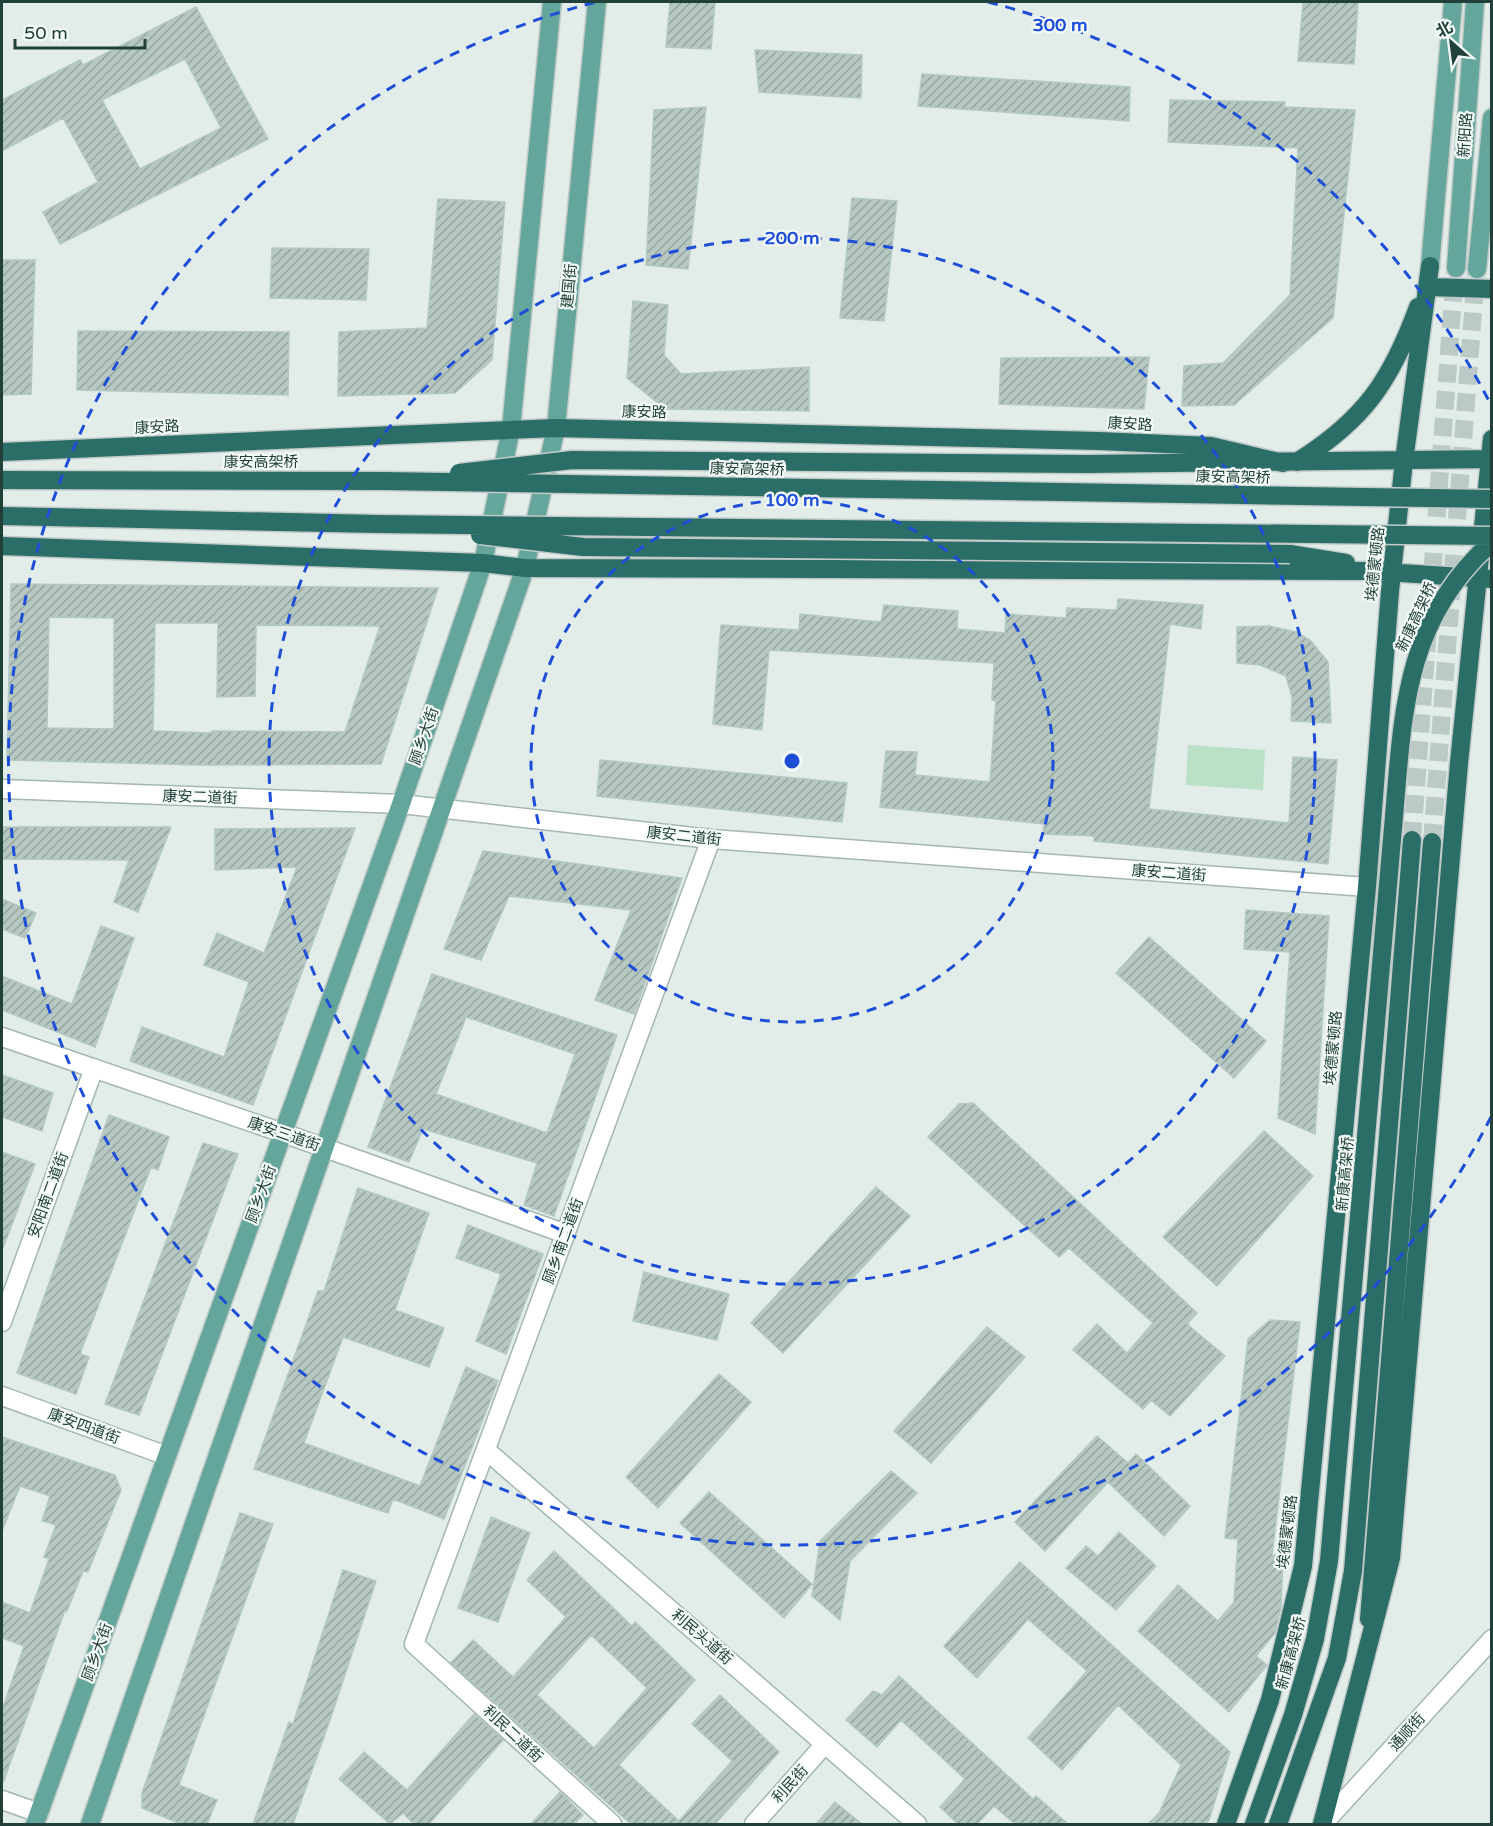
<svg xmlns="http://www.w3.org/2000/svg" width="1493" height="1826" viewBox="0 0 1493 1826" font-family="'Varela Round','Noto Sans SC',sans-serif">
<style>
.grass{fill:#bae0c8}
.building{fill:url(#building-hatch);stroke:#b4c8c1;stroke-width:1.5;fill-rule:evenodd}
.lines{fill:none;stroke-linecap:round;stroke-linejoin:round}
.highway-tunnel{stroke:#bbcac6;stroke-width:18;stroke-dasharray:18 9;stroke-linecap:butt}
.minor-casing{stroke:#a4b6b1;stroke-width:21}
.major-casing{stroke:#c1cac8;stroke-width:21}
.highway-casing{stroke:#c1cac8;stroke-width:21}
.minor{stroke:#fff;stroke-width:18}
.major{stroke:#64a69b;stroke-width:18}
.highway{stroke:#2a6e67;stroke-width:18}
.highway-bridge-casing{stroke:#c1cac8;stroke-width:21;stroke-linecap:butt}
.highway-bridge{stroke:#2a6e67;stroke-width:18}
.ring{fill:none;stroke:#1d4ed8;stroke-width:3;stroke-dasharray:10 8}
.labels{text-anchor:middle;stroke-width:4.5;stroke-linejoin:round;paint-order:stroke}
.street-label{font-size:15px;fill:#21403a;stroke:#f3f9f7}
.centre{fill:#1d4ed8;stroke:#f3f9f7;stroke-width:3}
.ring-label{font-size:18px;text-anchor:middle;font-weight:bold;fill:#1d4ed8;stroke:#f3f9f7;stroke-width:4.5;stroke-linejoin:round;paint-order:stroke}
</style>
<defs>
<pattern id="building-hatch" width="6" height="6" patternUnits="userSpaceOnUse" patternTransform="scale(1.5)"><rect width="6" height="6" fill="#b7c8c3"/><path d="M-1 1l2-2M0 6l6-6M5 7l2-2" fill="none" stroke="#94a49f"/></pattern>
</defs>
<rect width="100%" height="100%" fill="#e2ede9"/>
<path class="grass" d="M1188 745 1265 750 1263 790 1186 785Z"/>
<path class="building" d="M670 2H715L711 49 666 47Z
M1303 2H1358L1354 64 1298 61Z
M196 7 268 139 60 244 43 212 98 182 63 118 2 151V100L80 60 83 65ZM185 59 221 128 140 169 102 100Z
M755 50 862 55 861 98 759 92Z
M922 74 1130 87 1129 121 918 106Z
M1170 100 1285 102 1284 107 1355 110 1333 318 1234 405 1182 406 1184 366 1223 363 1290 295 1298 148 1168 142Z
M706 107 688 269 646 265 654 110Z
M852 198 897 201 884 321 840 318Z
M438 199 505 202 492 360 455 393 338 396 339 332 427 328Z
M272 248 369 249 366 300 270 298Z
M2 260H35L31 394 2 395Z
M633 301 668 305 664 355 681 374 809 367V411L665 409 627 378Z
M78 331 289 332 288 395 77 390Z
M1149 357 1144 409 999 404 1001 358Z
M11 584 438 588 381 764 201 765 7 760ZM49 617 114 618V729L47 728ZM155 623H218L217 697 255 696 256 625 380 626 345 732 212 731V733L153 731Z
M1118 599 1203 605 1201 629 1170 624 1149 809 1289 823 1293 757 1337 760 1328 864 1094 841V836L1043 834 1044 824 880 807 886 751 917 752 915 775 990 782 996 701 992 700 994 663 769 650 762 730 713 724 721 625 799 630 800 614 881 622 884 605 958 611 957 629 1005 633 1006 614 1066 618 1067 608 1117 610Z
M1269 626 1296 632 1310 640 1328 662 1331 723 1291 721 1292 697 1286 676 1260 665 1237 663V627Z
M600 760 847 783 842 822 597 796Z
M2 827H171L138 912 114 902 129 860 2 859Z
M355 828 253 1105 130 1061 142 1027 224 1057 249 982 204 965 217 933 264 953 297 867 215 870V829Z
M483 851 682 878 634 1014 595 1000 631 910 509 896 481 960 444 949Z
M2 899 36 913 25 938 2 929Z
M1246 910 1329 916 1315 1134 1278 1118 1290 952 1244 949Z
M101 926 134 938 95 1047 2 1010V976L72 1004Z
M1149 937 1266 1041 1234 1078 1116 973Z
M432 974 617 1035 554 1216 524 1205 537 1163 423 1129 409 1162 368 1147ZM466 1017 575 1054 547 1133 436 1094Z
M2 1075 53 1093 42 1131 2 1117Z
M973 1103 1197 1313 1187 1324 1225 1356 1170 1416 1151 1400 1143 1409 1073 1350 1097 1324 1127 1353 1153 1323 1069 1248 1059 1257 928 1137 959 1104Z
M109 1115 169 1137 158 1170 151 1167 80 1354 89 1357 76 1394 17 1373Z
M1264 1131 1313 1176 1217 1286 1163 1237Z
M203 1143 238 1154 139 1415 105 1404Z
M2 1152 35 1164 3 1248 2 1247Z
M876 1187 910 1216 783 1353 751 1323Z
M358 1188 429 1213 395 1310 444 1328 429 1367 343 1337 304 1443 420 1486 466 1367 498 1381 444 1519 393 1499 388 1513 254 1469 318 1291H324Z
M468 1225 543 1254 506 1354 476 1341 501 1274 456 1258Z
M644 1272 729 1294 717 1340 633 1321Z
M1270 1320 1300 1322 1272 1555 1283 1556 1281 1607 1275 1633 1256 1656 1267 1665 1229 1712 1138 1631 1178 1585 1218 1621 1234 1602 1238 1539 1225 1538 1248 1339Z
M987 1327 1025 1357 931 1463 894 1431Z
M719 1374 751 1402 658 1508 626 1477Z
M1097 1436 1128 1463 1136 1454 1190 1506 1164 1536 1108 1482 1045 1551 1015 1522Z
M2 1437 115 1475 121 1490 88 1572 83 1571 67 1611 65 1610 3 1783 2 1710 24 1646 2 1638V1602L30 1613 49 1559 44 1557 56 1525 42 1521 50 1496 20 1486 2 1531Z
M891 1471 917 1493 850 1561 840 1620 812 1596 820 1541Z
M709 1492 812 1584 784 1618 680 1523Z
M240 1513 273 1524 179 1785 217 1800 207 1824H181L142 1808V1793Z
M491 1517 530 1533 498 1622 458 1608Z
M1119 1532 1156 1566 1116 1610 1066 1568 1086 1546 1098 1556Z
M554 1551 632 1626 635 1622 695 1680 619 1765 679 1821 732 1761 692 1724 720 1695 779 1752 715 1824H631L451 1663 473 1640 513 1677 566 1617 527 1580ZM591 1635 647 1688 594 1748 537 1695Z
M1020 1562 1230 1752 1209 1820 1205 1824H1148L1159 1813 1181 1765 1118 1705 1062 1770 1028 1738 1087 1671 1028 1619 977 1678 944 1646Z
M343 1570 376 1581 330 1720 293 1824H253L289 1722 293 1724Z
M899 1676 1033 1799 1036 1796 1068 1824H1015L994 1806 977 1824H958L940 1807 965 1779 901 1720 877 1747 846 1720 873 1691 882 1695Z
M474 1714 503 1740 429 1824H414L403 1813 390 1824 339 1779 364 1752 407 1790Z
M560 1792 583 1815 574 1824H531Z
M835 1802 862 1824H816Z"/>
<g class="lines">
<path class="highway-tunnel" d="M1412 840 1455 272
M1432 842 1476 273"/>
<defs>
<path id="minor" d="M2 789 401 804 711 839 1367 887
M2 1037 283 1133 566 1234
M2 1322 94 1068
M2 1396 167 1456
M486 1450 917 1824
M2 1800 39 1813
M612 1824 414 1644 711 839
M754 1824 825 1744
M1323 1824 1492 1639"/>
<path id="major" d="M1430 266 1453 2
M1456 268 1475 2
M1477 269 1492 118
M35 1824 401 804 483 563 511 429 552 2
M90 1824 525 568 556 428 597 2"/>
<path id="highway" d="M1429 287 1492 289
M2 452 556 428 1099 441 1211 446 1283 463
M1297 462C1364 420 1391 381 1418 307
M1087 464 1492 459
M2 546 483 563 525 568 1371 571 1492 579
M1290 554 1346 563
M1369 1619 1432 842
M1226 1824 1270 1700 1303 1566 1367 887 1390 591 1404 461 1430 266
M1254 1824 1293 1715 1315 1639 1329 1561 1392 839
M1278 1824 1337 1658 1353 1571 1412 840
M1322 1824 1391 1558 1459 763 1492 439"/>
</defs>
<use href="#minor" class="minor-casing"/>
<use href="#major" class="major-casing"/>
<use href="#highway" class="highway-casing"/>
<use href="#minor" class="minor"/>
<use href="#major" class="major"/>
<use href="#highway" class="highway"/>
<defs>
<path id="highway-bridge" d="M459 473 572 460 1087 464
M2 480 384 481 1492 499
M2 516 377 524 1492 536
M480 535 583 547 1290 554
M1392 839C1403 725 1399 624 1492 542"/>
</defs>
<use href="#highway-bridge" class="highway-bridge-casing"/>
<use href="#highway-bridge" class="highway-bridge"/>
</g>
<g class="ring">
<circle cx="792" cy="761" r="261"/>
<circle cx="792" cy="761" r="523"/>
<path d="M1491 1117A784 784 0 1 1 596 2M988 2A784 784 0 0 1 1491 405"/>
</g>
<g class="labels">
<g class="street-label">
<text transform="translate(1465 135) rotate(-86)" y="5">新阳路</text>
<text transform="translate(569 286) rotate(-85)" y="5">建国街</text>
<text transform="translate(644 412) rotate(1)" y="5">康安路</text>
<text transform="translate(1130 424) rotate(3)" y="5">康安路</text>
<text transform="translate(157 427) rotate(-3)" y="5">康安路</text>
<text x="261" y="467">康安高架桥</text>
<text transform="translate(747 469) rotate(1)" y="5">康安高架桥</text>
<text transform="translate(1233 477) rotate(1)" y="5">康安高架桥</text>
<text transform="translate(1375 564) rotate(-84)" y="5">埃德蒙顿路</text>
<text transform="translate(1416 617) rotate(-65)" y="5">新康高架桥</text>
<text transform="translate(424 736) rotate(-71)" y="5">顾乡大街</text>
<text transform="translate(200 797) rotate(2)" y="5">康安二道街</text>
<text transform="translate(684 836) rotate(6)" y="5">康安二道街</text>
<text transform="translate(1169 873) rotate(4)" y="5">康安二道街</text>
<text transform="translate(1333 1048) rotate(-85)" y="5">埃德蒙顿路</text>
<text transform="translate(284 1134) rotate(19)" y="5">康安三道街</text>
<text transform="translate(1345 1174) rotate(-85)" y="5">新康高架桥</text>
<text transform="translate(261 1194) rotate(-70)" y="5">顾乡大街</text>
<text transform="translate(48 1195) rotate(-70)" y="5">安阳南二道街</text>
<text transform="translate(563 1241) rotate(-70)" y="5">顾乡南二道街</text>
<text transform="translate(84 1426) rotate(20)" y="5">康安四道街</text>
<text transform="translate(1287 1532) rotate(-83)" y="5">埃德蒙顿路</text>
<text transform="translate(702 1637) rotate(41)" y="5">利民头道街</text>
<text transform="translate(97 1652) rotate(-70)" y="5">顾乡大街</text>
<text transform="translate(1291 1653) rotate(-75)" y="5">新康高架桥</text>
<text transform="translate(1407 1732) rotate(-48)" y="5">通顺街</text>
<text transform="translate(513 1734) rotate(43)" y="5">利民二道街</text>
<text transform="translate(790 1784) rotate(-48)" y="5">利民街</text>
</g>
</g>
<circle cx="792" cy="761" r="9" class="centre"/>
<g class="ring-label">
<text x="1060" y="31">300 m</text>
<text x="792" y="244">200 m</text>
<text x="792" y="506">100 m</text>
</g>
<rect width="1493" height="1826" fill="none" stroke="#21403a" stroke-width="6"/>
<g transform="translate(1451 42) rotate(332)" stroke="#f3f9f7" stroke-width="4.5" paint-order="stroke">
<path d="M0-4.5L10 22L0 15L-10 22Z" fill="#21403a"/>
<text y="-9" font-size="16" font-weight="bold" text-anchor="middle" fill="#21403a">北</text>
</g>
<path d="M15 39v9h130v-9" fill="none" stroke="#21403a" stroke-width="3"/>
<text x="24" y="39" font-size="18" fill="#21403a" stroke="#f3f9f7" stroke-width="4.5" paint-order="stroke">50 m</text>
</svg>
